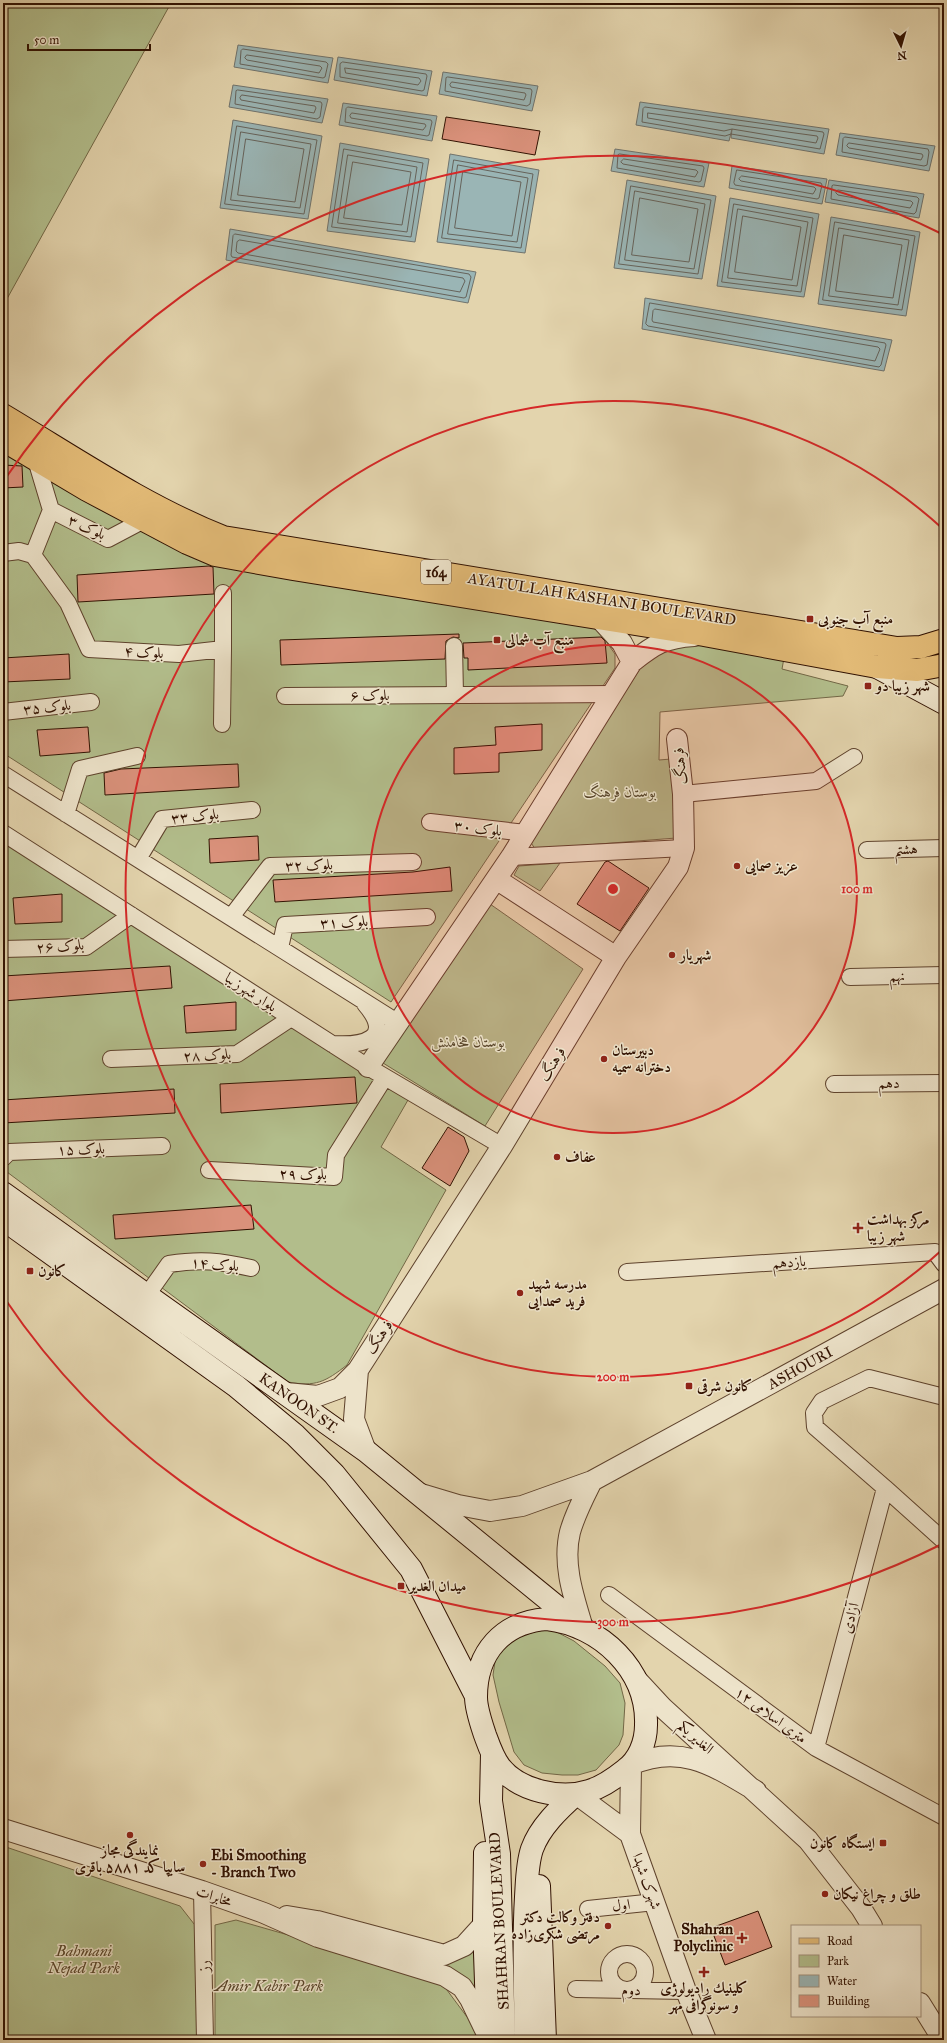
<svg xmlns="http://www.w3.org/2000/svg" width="947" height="2043" viewBox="0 0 947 2043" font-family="'IM FELL Great Primer',Amiri,serif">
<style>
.green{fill:#b2bd8b;stroke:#726746}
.water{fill:#9ab5b5;stroke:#70736d}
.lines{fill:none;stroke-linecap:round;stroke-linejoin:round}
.shore{stroke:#66635b;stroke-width:1}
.building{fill:#da917b;stroke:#311101}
.minor-casing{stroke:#5e422c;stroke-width:18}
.tertiary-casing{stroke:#5e422c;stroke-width:22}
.secondary-casing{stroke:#311101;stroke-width:24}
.primary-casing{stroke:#311101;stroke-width:24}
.minor{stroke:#ede3ca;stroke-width:16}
.tertiary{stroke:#ede3ca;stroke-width:20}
.secondary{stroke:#ede3ca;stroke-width:22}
.primary{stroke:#e2ba76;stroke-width:22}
.ring{fill:none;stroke:#d62828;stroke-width:2}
.poi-dot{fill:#8f2418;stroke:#ede3ca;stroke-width:1.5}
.labels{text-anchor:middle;stroke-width:3;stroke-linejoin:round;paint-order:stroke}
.shield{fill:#ede3ca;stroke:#69503d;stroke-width:1}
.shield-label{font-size:14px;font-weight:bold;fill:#311101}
.street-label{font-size:15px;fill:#311101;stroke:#ede3ca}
.poi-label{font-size:15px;font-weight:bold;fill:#311101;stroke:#ede3ca;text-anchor:start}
.park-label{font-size:15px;font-style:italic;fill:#58452a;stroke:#ede3ca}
.centre{fill:#d62828;stroke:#ede3ca;stroke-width:2}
.ring-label{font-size:12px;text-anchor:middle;font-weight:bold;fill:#d62828;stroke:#ede3ca;stroke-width:3;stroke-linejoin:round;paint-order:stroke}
</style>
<rect width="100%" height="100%" fill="#e3d4ad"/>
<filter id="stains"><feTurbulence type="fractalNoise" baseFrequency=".005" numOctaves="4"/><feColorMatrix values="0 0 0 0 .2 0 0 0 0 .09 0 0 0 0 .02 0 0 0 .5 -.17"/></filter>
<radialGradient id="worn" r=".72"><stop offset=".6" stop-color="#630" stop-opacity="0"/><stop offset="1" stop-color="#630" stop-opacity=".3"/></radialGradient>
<path class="green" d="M3 3H171L3 306Z
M3 452 159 541 221 565 596 627 615 654V668L391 1002 3 753Z
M682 644H712L784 658 782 669 848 686 843 696 660 712 659 760 671 759 676 838 535 849 530 841 643 664 661 653Z
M3 834 408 1100 381 1147 446 1190 347 1365C325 1382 316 1387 288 1382L3 1169Z
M560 863 540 891 514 875 519 866Z
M490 904 583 969 485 1126 383 1063Z
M541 1630H553L574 1641 605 1666 620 1683 625 1703 623 1735 619 1745 596 1770 578 1775H562L542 1773 524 1765 514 1752 499 1702 493 1675 496 1655 517 1637Z
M3 1846 180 1906 198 1929 199 2040H3Z
M236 1920 438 1978 479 2033 482 2040H215V1925Z
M479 1933 481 1998 428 1957Z"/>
<path class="water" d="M238 45 333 58 328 83 234 67Z
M338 57 432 71 427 96 334 80Z
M443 72 538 86 532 111 439 94Z
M233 85 328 99 322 123 229 107Z
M640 102 829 129 824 154 731 138 732 129 729 141 636 125Z
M343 103 437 116 432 141 339 125Z
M233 120 322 136 308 219 220 208Z
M840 133 935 146 929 171 836 155Z
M340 143 429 159 415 242 327 231Z
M615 149 709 163 704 187 611 171Z
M450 154 539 170 525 253 437 242Z
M732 166 827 179 822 204 729 188Z
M627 180 716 196 702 279 614 268Z
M829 180 924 194 919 218 825 202Z
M730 198 819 214 804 297 717 286Z
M831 217 920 232 906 316 818 304Z
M230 229 476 272 468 303 226 260Z
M645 298 892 340 884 371 642 329Z"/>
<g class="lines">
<path class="shore" d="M243 49 326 62 328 64 325 77 323 78 240 64 241 51Z
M247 55 320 66 322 68 319 73 247 60 245 58Z
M343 62 426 74 427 76 424 90 422 91 340 77V64Z
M345 68 419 78 421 81 418 85 346 73Z
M448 77 531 89 532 91 530 104 527 106 445 91 446 78Z
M452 82 525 93 526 95 524 100 451 87 450 85Z
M238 90 321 102 322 104 320 117 317 119 235 104 236 91Z
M242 95 315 106 316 108 314 113 241 100 240 98Z
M348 107 431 120 432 122 429 135 427 136 345 122 346 109Z
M645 107 823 132 824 134 820 149 731 134 725 136 642 122 643 109Z
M352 113 425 124 426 126 423 130 351 118 350 116Z
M648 113 817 136 818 138 816 143 732 129 724 131 648 118Z
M237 126 317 140 304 214 225 204Z
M241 132 311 144 300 208 231 200Z
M845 137 928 149 929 152 927 165 924 166 842 152 843 139Z
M246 139 304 149 295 202 238 195Z
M849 143 922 154 923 156 921 160 849 148 847 146Z
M344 149 423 163 411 237 332 227Z
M620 154 703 166 704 168 701 181 699 182 617 168 618 155Z
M348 155 417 167 407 232 338 223Z
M624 159 696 170 698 172 695 177 623 164 621 162Z
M454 160 533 174 521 248 442 238Z
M353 162 411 172 402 225 344 218Z
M458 165 528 178 517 242 448 234Z
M737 170 821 183 822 185 819 198 817 199 735 185 734 183Z
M463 172 521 182 512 236 455 228Z
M742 176 814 187 816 189 813 194 741 181 739 179Z
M834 185 917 197 919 199 916 212 914 214 831 199 832 186Z
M631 186 711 200 698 274 619 264Z
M838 190 911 201 913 203 910 208 838 195 836 193Z
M635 191 705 204 694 269 625 260Z
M640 198 698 209 689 262 632 255Z
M734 204 813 218 801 292 722 282Z
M738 209 808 222 797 286 728 278Z
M743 216 801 227 792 280 735 272Z
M835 222 915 236 902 310 823 300Z
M839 228 909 240 898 305 829 296Z
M235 234 469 274 471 277 466 297 464 298 232 257 231 255 233 236Z
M844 235 902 245 893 298 836 291Z
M240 240 463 278 465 281 460 292 238 253 236 251 237 242Z
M650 303 885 343 886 345 881 365 879 367 648 326 646 324Z
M655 309 878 347 880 349 875 361 653 322 652 320 653 311Z"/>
</g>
<path class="building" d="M446 117 540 131 535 155 442 139Z
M3 465 22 466 23 487 3 488Z
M209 566 213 567 214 594 78 602 77 575Z
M459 634V638L453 637 446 641 445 659 281 665 280 640Z
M601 637 605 641 607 663 468 670V658H464L463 643Z
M69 654 70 679 3 682V658Z
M542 724V750L499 753V772L454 774V748L496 745 495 727Z
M88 727 90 752 40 756 37 730Z
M238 764 239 787 105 795 104 773 121 769Z
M258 836 259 860 210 863 209 839Z
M608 861 649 888 620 931 577 904 605 862Z
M450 867 452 891 275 902 273 880 413 872Z
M62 894V922L15 924 13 898Z
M170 966 172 988 3 1001V976Z
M236 1002V1030L186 1033 184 1006Z
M355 1077 357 1103 221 1113 220 1084Z
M174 1089 175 1113 3 1123V1100Z
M448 1127 464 1137 469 1151 450 1186 422 1168Z
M251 1205 254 1229 115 1239 113 1215Z
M758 1911 772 1947 725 1965 711 1928Z"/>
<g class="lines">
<defs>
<path id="minor" d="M36 460 51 510 108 539 144 520
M3 553 19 551 33 555 68 603 89 649 179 654 223 649V593
M33 555 51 510
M454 646 455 695
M285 696 613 694
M3 712 91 702
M222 724 223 649
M3 774 397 1022
M683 794 816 781 854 757
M66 814 80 769 137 756
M430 822 526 833
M3 833 368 1067 502 1146
M867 850 944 848
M511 857 684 848
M138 859 162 819 252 810
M231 917 270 866 413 862
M280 948 285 925 427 917
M3 949 86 947 131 915
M850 977 944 975
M332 1044C363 1046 395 1039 365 1004
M111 1059 237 1054 291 1018
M834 1084 944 1083
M3 1158 9 1152 162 1146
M209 1170 334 1177 336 1155 385 1077
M627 1272 935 1252 944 1264
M147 1295 169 1264C200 1259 220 1261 251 1268
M885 1488 944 1541
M609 1595 816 1748 944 1817
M816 1748 885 1488 815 1427 814 1413 822 1401 869 1378 944 1397
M202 1891 205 2040
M588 1909 655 1902
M609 1972a18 18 0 1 1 36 0a18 18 0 1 1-36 0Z
M576 1989 686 1991"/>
<path id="tertiary" d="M600 619 622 643 632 662
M496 879 616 957
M368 1067 511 857 632 662C655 644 664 638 694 636
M358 1370 354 1419 366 1451
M286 1393 318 1396 340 1388 358 1370 502 1146 616 957 678 867 684 848 683 794 677 739
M418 1493 458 1505 490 1511 522 1506 592 1481 944 1289
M583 1628C574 1598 562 1564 570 1532 575 1514 584 1497 592 1481
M638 1681 663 1708 808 1840 861 1908 872 1926
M576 1794 630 1834
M3 1829 202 1891 264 1913 318 1937 445 1976 462 1987 470 1999 487 2034
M287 1916 317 1921 444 1955 464 1946 484 1924
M920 2003 943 2040
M706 2040 686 1991 630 1834 631 1765C681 1743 714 1766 756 1791"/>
<path id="secondary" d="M877 667 944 703
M3 1193 366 1451 583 1628
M3 1219 236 1386 295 1435 334 1474 411 1569 476 1696
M547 1619C600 1625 648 1670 646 1725 646 1742 639 1760 625 1770 615 1778 602 1787 589 1791 561 1800 519 1791 500 1767 493 1758 489 1746 485 1735 481 1723 476 1709 476 1697 476 1652 503 1622 547 1619Z
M492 1754 491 1801 499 1854 504 2040
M485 1853 484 1924 488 2040
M539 1886 545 2040
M526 2040C525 1992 523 1944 526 1897 527 1881 527 1864 532 1849 540 1827 559 1809 576 1794"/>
<path id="primary" d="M3 415C75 458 145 506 223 537L897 648 921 647 944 640
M3 440 87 490 187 543 215 555 293 569 704 635 877 667 917 670 944 665"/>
</defs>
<use href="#minor" class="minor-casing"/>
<use href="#tertiary" class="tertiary-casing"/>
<use href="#secondary" class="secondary-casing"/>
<use href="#primary" class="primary-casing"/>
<use href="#minor" class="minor"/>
<use href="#tertiary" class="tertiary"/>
<use href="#secondary" class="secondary"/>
<use href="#primary" class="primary"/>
</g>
<circle cx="613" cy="889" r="244" fill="#d62828" fill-opacity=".12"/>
<g class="ring">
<circle cx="613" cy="889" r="244"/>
<path d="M943 1249A488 488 0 1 1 943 529"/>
<path d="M940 1545A733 733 0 0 1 5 1299M5 479A733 733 0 0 1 940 233"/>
</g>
<g class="poi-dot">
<rect x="806" y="615" width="8" height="8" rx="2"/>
<rect x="493" y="636" width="8" height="8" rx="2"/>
<rect x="864" y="682" width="8" height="8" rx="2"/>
<circle cx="737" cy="866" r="4"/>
<circle cx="672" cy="955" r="4"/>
<circle cx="604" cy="1059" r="4"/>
<circle cx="557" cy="1157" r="4"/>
<path d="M856 1222h4v4h4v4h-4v4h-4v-4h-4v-4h4z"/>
<rect x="26" y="1267" width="8" height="8" rx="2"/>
<circle cx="520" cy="1293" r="4"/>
<rect x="685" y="1382" width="8" height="8" rx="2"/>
<rect x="397" y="1582" width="8" height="8" rx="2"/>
<circle cx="130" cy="1835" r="4"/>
<rect x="879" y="1839" width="8" height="8" rx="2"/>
<circle cx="203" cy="1864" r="4"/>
<circle cx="825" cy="1894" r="4"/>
<circle cx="608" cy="1926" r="4"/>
<path d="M740 1932h4v4h4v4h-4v4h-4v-4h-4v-4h4z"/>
<path d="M702 1966h4v4h4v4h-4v4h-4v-4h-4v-4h4z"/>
</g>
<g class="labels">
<rect class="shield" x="421" y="560" width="30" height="24" rx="3"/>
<g class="shield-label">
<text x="436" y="577">164</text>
</g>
<g class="street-label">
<text transform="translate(87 527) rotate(24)" y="5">بلوک ۳</text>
<text transform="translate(602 599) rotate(9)" y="5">AYATULLAH KASHANI BOULEVARD</text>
<text transform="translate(144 652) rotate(3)" y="5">بلوک ۴</text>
<text x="370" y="700">بلوک ۶</text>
<text transform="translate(47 707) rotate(-6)" y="5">بلوک ۳۵</text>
<text transform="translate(680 766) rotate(-96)" y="5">فرهنگ</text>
<text transform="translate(195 816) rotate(-6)" y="5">بلوک ۳۳</text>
<text transform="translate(478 828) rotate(7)" y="5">بلوک ۳۰</text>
<text transform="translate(906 849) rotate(-2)" y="5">هشتم</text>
<text transform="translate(309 865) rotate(-2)" y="5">بلوک ۳۲</text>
<text transform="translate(344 922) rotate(-3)" y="5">بلوک ۳۱</text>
<text transform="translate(60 946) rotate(-4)" y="5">بلوک ۲۶</text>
<text transform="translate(897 976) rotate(-1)" y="5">نهم</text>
<text transform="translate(251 992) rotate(33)" y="5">بلوار شهرزیبا</text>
<text transform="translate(207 1055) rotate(-3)" y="5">بلوک ۲۸</text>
<text transform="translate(552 1064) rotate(-59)" y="5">فرهنگ</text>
<text x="889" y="1088">دهم</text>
<text transform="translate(81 1149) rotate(-2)" y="5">بلوک ۱۵</text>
<text transform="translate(303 1174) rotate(1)" y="5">بلوک ۲۹</text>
<text transform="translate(789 1262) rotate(-4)" y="5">یازدهم</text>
<text transform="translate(215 1264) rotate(5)" y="5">بلوک ۱۴</text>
<text transform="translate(379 1337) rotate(-57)" y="5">فرهنگ</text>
<text transform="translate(800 1368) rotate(-29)" y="5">ASHOURI</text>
<text transform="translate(299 1403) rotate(35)" y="5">KANOON ST.</text>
<text transform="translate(850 1618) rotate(-75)" y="5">آزادی</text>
<text transform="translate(771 1715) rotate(36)" y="5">۱۲ متری اسلامی</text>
<text transform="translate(696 1737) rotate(42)" y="5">الغدیر یکم</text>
<text transform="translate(647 1881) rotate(70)" y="5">شهرک شهدا</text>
<text transform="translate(214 1896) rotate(19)" y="5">مخابرات</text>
<text transform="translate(621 1905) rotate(-6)" y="5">اول</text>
<text transform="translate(499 1921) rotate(-93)" y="5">SHAHRAN BOULEVARD</text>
<text transform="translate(204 1966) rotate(-91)" y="5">رز</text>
<text transform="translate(631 1990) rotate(1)" y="5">دوم</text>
</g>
<g class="poi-label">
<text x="818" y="624">منبع آب جنوبی</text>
<text x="505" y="645">منبع آب شمالی</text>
<text x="876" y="691">شهر زیبا دو</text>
<text x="745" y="871">عزیز صمایی</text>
<text x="680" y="960">شهریار</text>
<text x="612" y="1055">دبیرستان<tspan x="612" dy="17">دخترانه سمیه</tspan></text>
<text x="565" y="1162">عفاف</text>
<text x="867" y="1224">مرکز بهداشت<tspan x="867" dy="17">شهر زیبا</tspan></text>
<text x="38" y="1276">کانون</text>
<text x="528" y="1289">مدرسه شهید<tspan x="528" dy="17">فرید صمدایی</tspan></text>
<text x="697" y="1391">کانون شرقی</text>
<text x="409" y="1591">میدان الغدیر</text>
<text x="875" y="1848" text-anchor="end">ایستگاه کانون</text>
<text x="130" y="1855" text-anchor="middle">نمایندگی مجاز<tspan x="130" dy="17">سایپا کد ۵۸۸۱ باقری</tspan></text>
<text x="211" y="1860">Ebi Smoothing<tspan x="211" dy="17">- Branch Two</tspan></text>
<text x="833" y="1899">طلق و چراغ نیکان</text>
<text x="600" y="1922" text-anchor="end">دفتر وکالت دکتر<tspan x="600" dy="17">مرتضی شکری‌زاده</tspan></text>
<text x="733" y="1934" text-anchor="end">Shahran<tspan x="733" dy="17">Polyclinic</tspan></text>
<text x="704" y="1993" text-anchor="middle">كلینیك رادیولوژی<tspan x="704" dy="17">و سونوگرافی مهر</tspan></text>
</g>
<g class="park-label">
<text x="620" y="797">بوستان فرهنگ</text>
<text x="468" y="1047">بوستان هخامنش</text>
<text x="84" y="1956">Bahmani<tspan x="84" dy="17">Nejad Park</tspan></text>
<text x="269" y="1991">Amir Kabir Park</text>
</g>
</g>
<circle cx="613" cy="889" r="6" class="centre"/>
<g class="ring-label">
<text x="857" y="893">100 m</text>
<text x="613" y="1381">200 m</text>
<text x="613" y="1626">300 m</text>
</g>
<rect width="947" height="2043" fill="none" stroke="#e3d4ad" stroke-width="16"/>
<rect x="4" y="4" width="939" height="2035" fill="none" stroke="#311101" stroke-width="2"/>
<rect x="8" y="8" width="931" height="2027" fill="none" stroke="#311101"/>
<rect x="791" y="1925" width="130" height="92" fill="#ede3ca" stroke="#a28f7a"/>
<rect x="799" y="1938" width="20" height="6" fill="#e2ba76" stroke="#a28f7a"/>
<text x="827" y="1945" font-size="12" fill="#311101">Road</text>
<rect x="799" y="1955" width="20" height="12" fill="#b2bd8b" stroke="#a28f7a"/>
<text x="827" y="1965" font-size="12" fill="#311101">Park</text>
<rect x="799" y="1975" width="20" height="12" fill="#9ab5b5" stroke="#a28f7a"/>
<text x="827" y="1985" font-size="12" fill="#311101">Water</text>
<rect x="799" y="1995" width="20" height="12" fill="#da917b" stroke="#a28f7a"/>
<text x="827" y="2005" font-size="12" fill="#311101">Building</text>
<g transform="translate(901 46) rotate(175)" stroke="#ede3ca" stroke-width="3" paint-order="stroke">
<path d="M0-3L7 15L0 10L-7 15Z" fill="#311101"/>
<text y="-6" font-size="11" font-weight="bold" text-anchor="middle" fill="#311101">N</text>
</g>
<path d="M28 44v6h122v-6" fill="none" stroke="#311101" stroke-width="2"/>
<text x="34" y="44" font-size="12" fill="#311101" stroke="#ede3ca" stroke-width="3" paint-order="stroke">50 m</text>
<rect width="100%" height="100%" filter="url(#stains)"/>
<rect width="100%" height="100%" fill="url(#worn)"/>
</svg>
